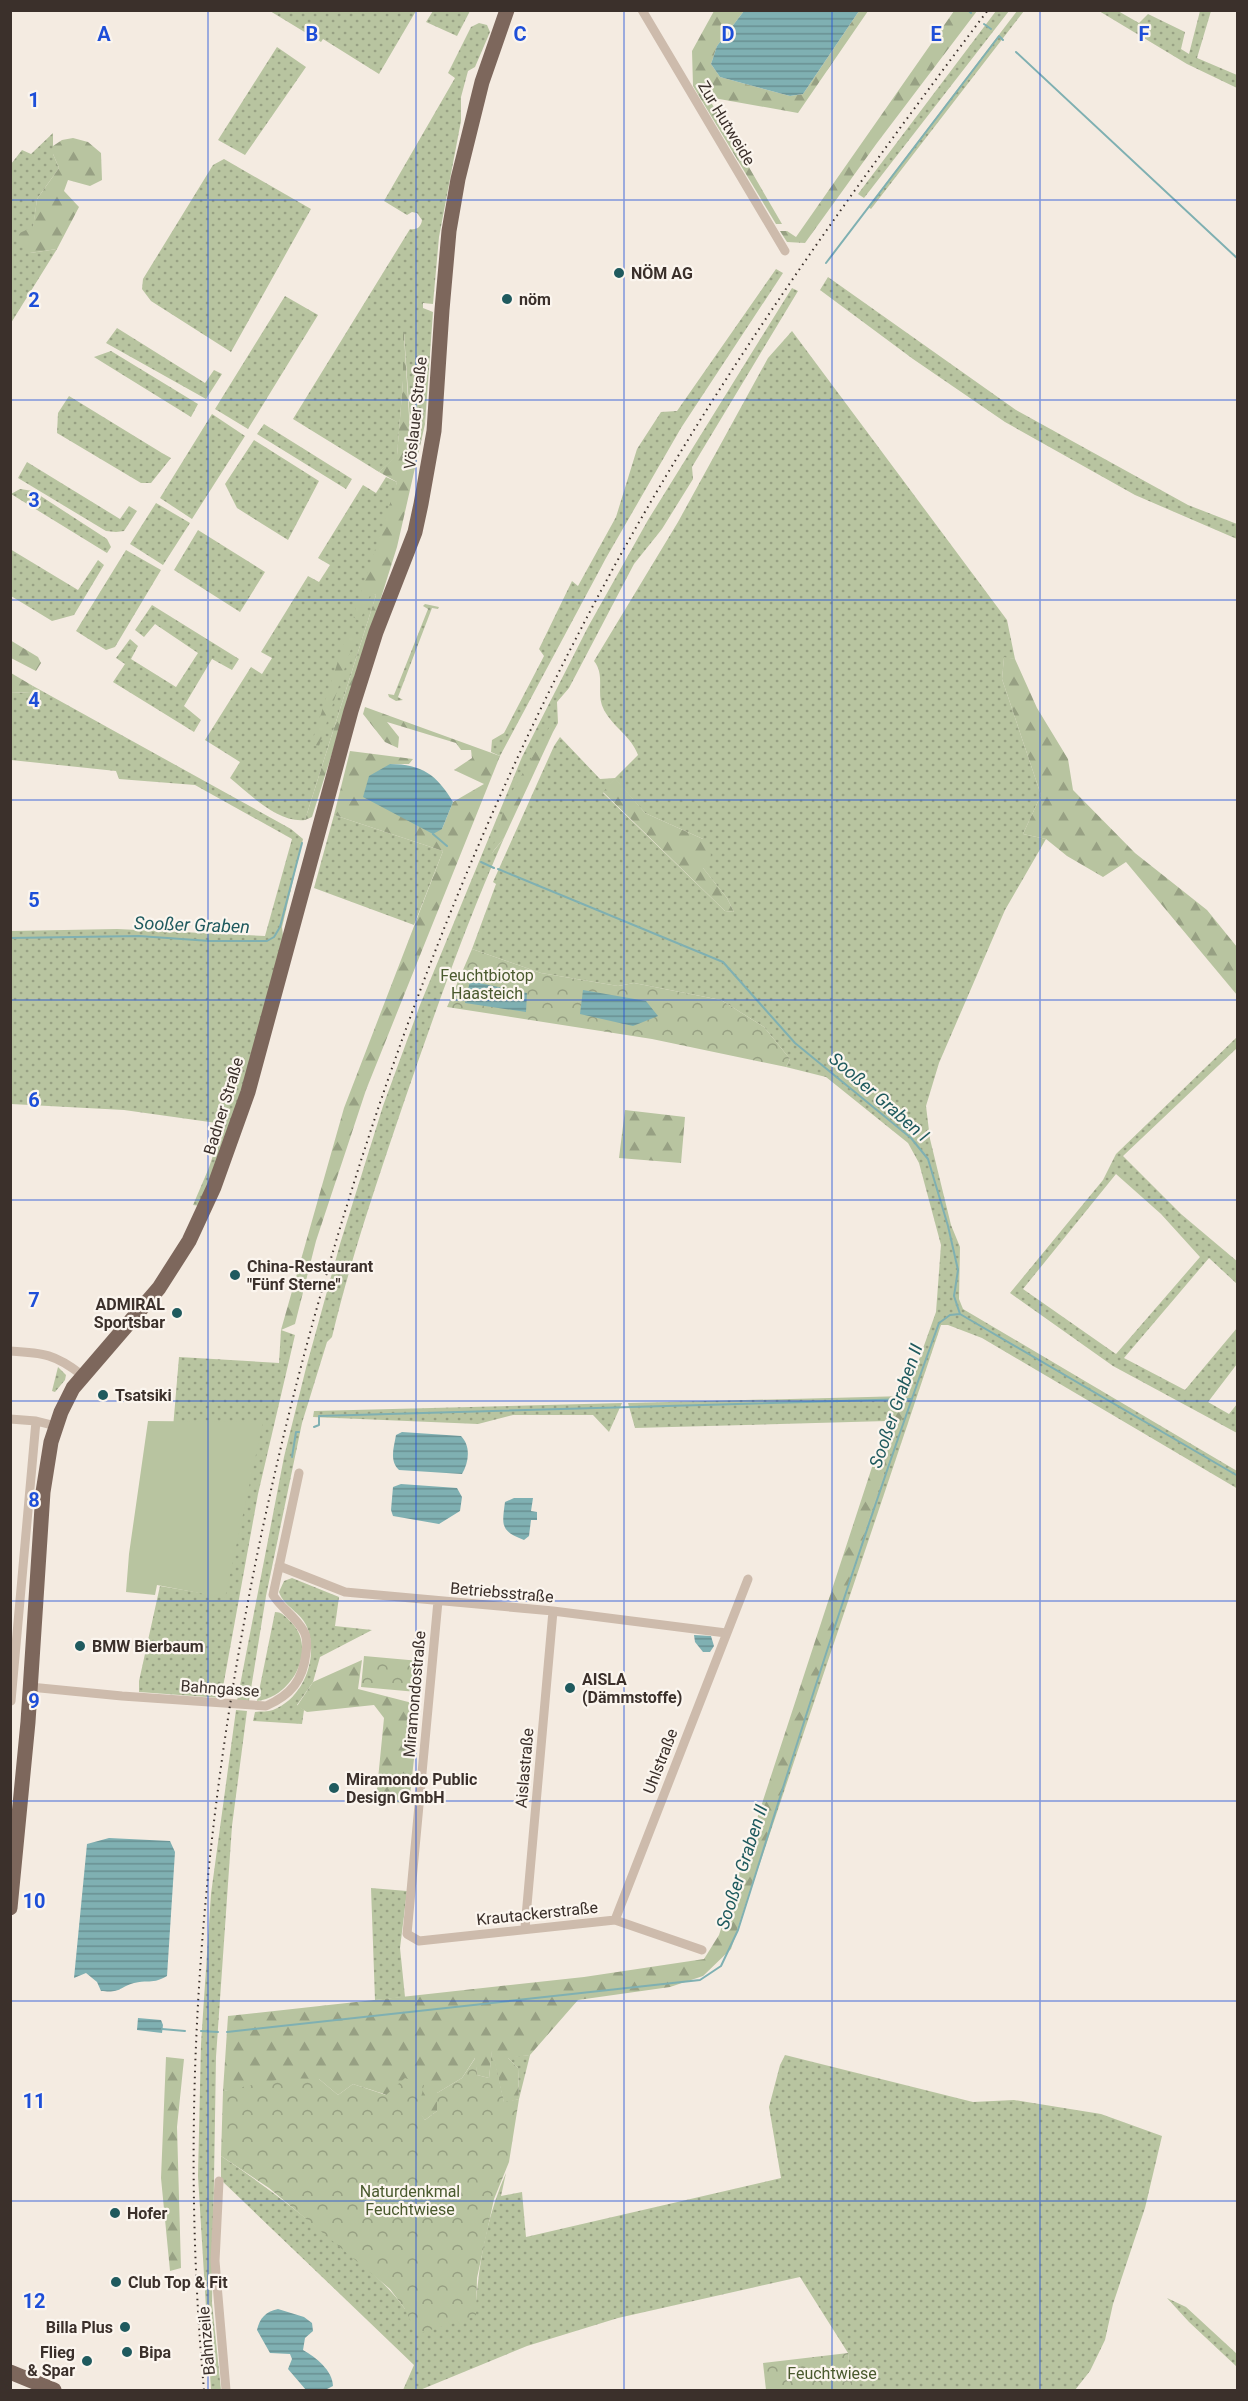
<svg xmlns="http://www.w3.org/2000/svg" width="1248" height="2401" viewBox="0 0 1248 2401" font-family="Roboto,sans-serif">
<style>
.grass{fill:url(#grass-dots);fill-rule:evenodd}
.forest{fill:url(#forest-firs)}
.park{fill:url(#park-crowns)}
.pitch{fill:#b8c4a0}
.water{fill:url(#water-rules)}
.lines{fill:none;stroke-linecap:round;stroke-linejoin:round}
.stream{stroke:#7fb0b2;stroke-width:2}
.street{stroke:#cdbbac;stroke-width:9}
.primary{stroke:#7d675c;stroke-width:15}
.rail{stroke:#3b302b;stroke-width:2;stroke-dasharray:1.5 4.5;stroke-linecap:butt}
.grid{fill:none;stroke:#1d4ed8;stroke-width:1.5;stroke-opacity:0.55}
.poi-dot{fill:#1f5a5e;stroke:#fbf5ee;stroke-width:2}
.labels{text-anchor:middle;stroke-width:4.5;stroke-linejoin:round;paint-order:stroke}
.street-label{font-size:16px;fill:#3b302b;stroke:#fbf5ee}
.poi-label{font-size:16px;font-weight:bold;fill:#3b302b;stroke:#fbf5ee;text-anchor:start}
.park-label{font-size:16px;fill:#4a5a2e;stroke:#fbf5ee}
.water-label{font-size:18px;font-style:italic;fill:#1f5a5e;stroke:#fbf5ee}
.grid-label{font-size:20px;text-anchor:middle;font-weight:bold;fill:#1d4ed8;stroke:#fbf5ee;stroke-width:4.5;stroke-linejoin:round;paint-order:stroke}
</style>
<defs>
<pattern id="grass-dots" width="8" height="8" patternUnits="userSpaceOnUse" patternTransform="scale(1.5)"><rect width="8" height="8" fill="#b8c4a0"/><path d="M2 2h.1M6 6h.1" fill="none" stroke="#97a083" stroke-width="1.8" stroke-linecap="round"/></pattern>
<pattern id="forest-firs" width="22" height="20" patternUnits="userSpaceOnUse" patternTransform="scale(1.5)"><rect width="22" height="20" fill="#b8c4a0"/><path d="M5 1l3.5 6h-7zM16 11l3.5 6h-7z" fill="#97a083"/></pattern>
<pattern id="park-crowns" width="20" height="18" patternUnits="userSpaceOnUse" patternTransform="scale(1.5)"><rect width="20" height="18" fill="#b8c4a0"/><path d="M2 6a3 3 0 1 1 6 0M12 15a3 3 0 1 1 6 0" fill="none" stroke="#97a083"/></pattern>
<pattern id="water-rules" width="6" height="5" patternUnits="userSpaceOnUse" patternTransform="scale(1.5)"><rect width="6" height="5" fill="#7fb0b2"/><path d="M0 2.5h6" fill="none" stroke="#699091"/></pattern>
</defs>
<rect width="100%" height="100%" fill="#f4ebe1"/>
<path class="grass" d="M270 11 416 10V11L379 74 323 39 321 42Z
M433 11V10L470 11 457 36 426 22Z
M996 11H1009L864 198 858 194Z
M1017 11H1024L871 209 868 207Z
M1099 11H1118L1139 23 1148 14 1185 32 1181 49 1189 54 1200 11H1211L1197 58 1237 75V88L1187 64Z
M479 23 487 25 490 32 475 67 468 71 461 97V121L439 237 433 304 423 303V308L433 312 425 424 417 375 411 436 404 333 403 381 397 456 379 472 293 419 410 229C417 230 421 227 422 220L417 213 412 212 407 215 384 201 455 78 448 73 471 27Z
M277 47 306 67 245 155 218 140Z
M53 133V154L59 168 37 199 30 253 57 249 11 323V164L22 150 31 154Z
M224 159 311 209 231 352 151 301 142 289 143 279 213 165Z
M776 269 783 273 681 428 606 558 500 756 491 752 492 740 504 733 544 656 539 649 572 581 578 586 616 517 637 449 661 412 677 411Z
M828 277 1016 410 1188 505 1237 524V539L1135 495 1005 422 913 359 820 290Z
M792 288 798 291 692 467 693 479 662 529 634 564 569 688 557 702 558 723 553 732V723L492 853 504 838C466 924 435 1012 404 1102 378 1179 351 1257 332 1337L327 1342 302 1423 266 1596 249 1701H237L284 1457 306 1368 340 1244 383 1106 420 1005 522 757 588 627 648 520Z
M285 296 318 315 248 429 215 409Z
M117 328 205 383 214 370 222 374 206 399 106 343Z
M792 331 1007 620 1015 659 1004 658 1002 679 1041 795 1023 834 1046 839 1005 910 939 1063 926 1106 930 1139 951 1225 960 1247 959 1299 963 1309 1237 1471 1238 1489 982 1338 948 1325H941L731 1949 906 1403 891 1409 887 1421 635 1428 628 1403 906 1396 936 1312 941 1245 919 1163 908 1143 826 1077 786 1067 790 1059 764 1027 721 1000 634 983 618 986 541 973 472 949 496 884 493 882 554 746 560 737 600 779 615 778 638 755C631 736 613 727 604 710 595 694 606 676 594 661L678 522 768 358ZM615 779 645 813 703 839V868L727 898 734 912 725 911 603 793Z
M111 351 198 404 191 417 94 357Z
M69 396 162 453 171 458 151 483H141L57 433 58 413Z
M212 414 245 436 192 519 160 498Z
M264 424 352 479 346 489 257 434Z
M254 440 319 481 288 540 237 508 225 484Z
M27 462 120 519 129 506 137 511 124 531 116 532 106 531 18 478Z
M386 477 397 482 371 592 376 595 305 820C277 823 250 794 230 778L240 762 205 740 251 667 262 674 272 658 261 652 308 576 319 582 330 565 318 558 363 485 376 493Z
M20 489 33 491 107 539 111 547 107 553 11 494Z
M156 503 190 523 163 565 130 544Z
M198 530 265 572 240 612 174 570Z
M10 549 78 590 98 560 104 565 74 615 52 621 11 596Z
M126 550 161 570 115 647 106 650 76 631Z
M425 604 439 607 438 609 432 608 398 697 403 700 396 701 389 697 388 694 394 695 428 609 423 606Z
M152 605 239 659 232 670 212 659 184 706 201 720 194 732 113 682 125 664 116 658 130 639 138 646 131 659 176 687 198 653 155 624 144 637 135 630Z
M33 686 291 829 303 839 282 927 283 936 236 1111 200 1206 193 1205 208 1170 224 1124 124 1110 11 1104V931L117 929 265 936 292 839 195 785 119 779 116 771 11 760 10 692 30 693Z
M334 815 443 851 414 925 314 888Z
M1237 1037V1048L1123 1156 1181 1214 1238 1262 1237 1284 1209 1258 1124 1358 1185 1390 1237 1328V1364L1208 1402 1229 1414 1237 1404V1433L1113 1366 1010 1293 1103 1180 1116 1154ZM1116 1174 1161 1214 1200 1257 1116 1354 1023 1289Z
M281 1330 295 1335 258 1494 221 1698 139 1692V1681L160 1586 225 1597 173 1428 179 1357 279 1363Z
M58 1367 66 1375 65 1380 55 1392 52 1391Z
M622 1403 609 1432 593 1415H513L478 1424 313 1417 314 1411Z
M292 1578 339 1597 335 1626 372 1630 320 1657 313 1682 297 1705 304 1710 302 1724 253 1721 255 1712C261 1711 268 1712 273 1710 304 1698 319 1657 307 1627 301 1612 284 1607 279 1592L284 1581Z
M275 1612C282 1612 286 1617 291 1622 318 1649 292 1697 257 1701Z
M236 1710 247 1711 232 1826 216 2057 212 2303 221 2390H211L198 2176 201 2044 211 1894Z
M371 1888 407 1891 400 1948 405 1997 375 2000Z
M530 2055 519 2099 518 2068 507 2057Z
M785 2055 973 2102 1014 2100 1101 2114 1162 2136 1145 2208 1113 2304 1105 2340 1090 2371 1075 2390H852L848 2353 800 2277 618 2318 527 2346 420 2390H403L414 2365 221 2180V2156C260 2182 296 2210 332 2239 358 2261 385 2281 405 2309L475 2316C478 2268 486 2218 506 2173L501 2196 522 2192 526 2237 781 2178 769 2107 780 2065Z
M1167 2298 1186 2307 1237 2354V2367L1189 2322Z"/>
<path class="forest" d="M714 11H744L717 46 711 64 720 77 790 96 803 94 859 11H868L798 113 708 97 782 224H776L693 86 692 51Z
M954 11H977L877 143 805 243 787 242 780 231H787L796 237Z
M73 138 88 142 101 153 102 180 90 186 68 180 64 191 79 207 57 249 30 253 20 246 15 235 33 227 37 199 59 168 53 154V146L62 140Z
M403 320 410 431 417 372 425 424 397 547 312 817 305 820 376 595 371 593 360 621 353 617 397 482 379 472 397 455 403 381Z
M348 630 356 634 319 746 311 745Z
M10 640 38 657 41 663 36 671 11 658Z
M1004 657 1015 659 1037 708 1068 759 1073 790 1135 853 1207 910 1237 947V995L1126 862 1103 877 1067 856 1046 839 1023 834 1041 795 1002 679Z
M11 673 33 686 31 693 11 692Z
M365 707 500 756 366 1090 316 1241 295 1324 281 1330 344 1108 443 851 334 815 350 751 413 759 409 764H390L442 829 453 802 484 784 454 770 472 758 471 750H461L456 743 387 722 399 737 398 748 385 742 363 714Z
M553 721V732L504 838 491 854 506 802Z
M615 778 645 813 703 839 711 855 703 868 727 898 734 912 725 911 603 792Z
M625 1110 685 1117 681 1163 619 1158Z
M907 1402 731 1949 703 1976 670 1987 578 2000 530 2055 508 2058 518 2068 519 2099 504 2103 492 2051 489 2078 477 2075 475 2058 462 2078 437 2093V2111L425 2120C410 2099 376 2092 353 2084L338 2095 319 2079 223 2091 228 2016 584 1977 704 1959 719 1935 891 1409Z
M362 1660 358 1689 420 1705 409 1804 376 1800 384 1718 374 1705 307 1712 297 1706 313 1682Z
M166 2057 184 2059 177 2127 181 2268 170 2271 161 2178Z"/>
<path class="park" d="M472 949 541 973 618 986 634 983 721 1000 764 1027 790 1059 786 1067 652 1039 447 1007Z
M364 1656 420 1661 417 1692 361 1687Z
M492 2048 504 2102 519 2099 509 2162 494 2199 477 2278 476 2316 417 2334 405 2309 390 2289 269 2188 221 2156 223 2091 287 2078 319 2079 338 2095 353 2084 386 2095 405 2078 424 2085 418 2110 425 2120 437 2111V2093L462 2078 476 2057 477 2075 489 2078Z
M848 2353 853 2390H766L763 2363Z"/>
<path class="pitch" d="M148 1421 263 1422 225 1598 157 1585 155 1595 126 1592 129 1554Z"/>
<path class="water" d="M744 11V10L859 11 803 94 790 96 720 77 711 64 717 46Z
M390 764C422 764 437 775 453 802L442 829 433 834 363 797 369 776Z
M470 981 527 993 526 1012 465 1003Z
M583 990 646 1001 658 1016 633 1026 580 1014Z
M402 1432 461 1436C471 1446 469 1462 462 1474L399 1470C389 1461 394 1447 396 1435Z
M401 1484 457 1488 462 1497 460 1511 439 1524 393 1516 391 1510 393 1487Z
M514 1498H533L531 1511 537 1512V1520H531L529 1536 524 1540C500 1531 502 1525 505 1502Z
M694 1635 711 1636 714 1646 710 1652H703L695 1642Z
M109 1838 170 1841 175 1852 167 1976C152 1985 148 1979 134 1983 118 1988 121 1993 101 1991L97 1982 86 1973 74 1978 87 1844Z
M138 2018 161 2020 163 2025 162 2033 137 2030Z
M278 2309 304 2317 312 2323 313 2331 305 2338 303 2350C316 2357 333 2371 333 2386L325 2390H306L288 2369 292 2359 290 2354 270 2353 257 2330C260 2318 265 2312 278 2309Z"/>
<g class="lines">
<path class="stream" d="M968 10 971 13
M984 24 991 29
M1016 52 1238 259
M826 263 999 36 1003 40
M433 834 447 846
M481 862 494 868
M498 869 723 962 795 1043 911 1138 928 1159 948 1226 958 1270 954 1296 960 1314 1238 1476
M10 938 139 936 210 941H267L274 937 280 927 302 843
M314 1427 319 1425V1416L911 1399
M292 1457 296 1432H299
M162 2029 185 2031
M201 2031 218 2032
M227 2032 700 1980 721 1966 738 1930C802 1727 866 1524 939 1323L950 1315 960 1314"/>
<path class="street" d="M642 10 785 251
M10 1351C44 1353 55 1354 82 1375
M10 1419 36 1421 56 1426
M279 1566 345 1592 553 1611 726 1633
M438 1601 407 1934 419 1941 615 1920 702 1950
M30 1687 122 1696 266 1706C291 1695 303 1680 306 1653 307 1646 307 1636 303 1630 295 1616 281 1608 273 1595L299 1473
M11 1701 36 1421
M615 1920 748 1579
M525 1928 553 1611
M219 2181 215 2261 226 2390"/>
<path class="primary" d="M10 1908 28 1722 43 1492 51 1442 61 1412 73 1388 159 1288 189 1241 214 1187 248 1092 351 711 376 632 415 532 421 504 434 431 442 310 449 231 458 179 482 82 507 10
M10 2372 54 2390"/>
<path class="rail" d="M204 2390C172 2040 216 1683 307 1344 374 1095 464 852 584 623 697 405 840 206 988 10"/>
</g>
<path class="grid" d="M208 10V2390M416 10V2390M624 10V2390M832 10V2390M1040 10V2390M10 200H1238M10 400H1238M10 600H1238M10 800H1238M10 1000H1238M10 1200H1238M10 1401H1238M10 1601H1238M10 1801H1238M10 2001H1238M10 2201H1238"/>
<g class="poi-dot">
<circle cx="619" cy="273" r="6"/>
<circle cx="507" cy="299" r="6"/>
<circle cx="235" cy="1275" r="6"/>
<circle cx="177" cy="1313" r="6"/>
<circle cx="103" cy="1395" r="6"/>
<circle cx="80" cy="1646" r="6"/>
<circle cx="570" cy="1688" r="6"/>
<circle cx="334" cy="1788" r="6"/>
<circle cx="115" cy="2213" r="6"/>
<circle cx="116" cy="2282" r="6"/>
<circle cx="125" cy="2327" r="6"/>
<circle cx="127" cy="2352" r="6"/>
<circle cx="87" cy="2361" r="6"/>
</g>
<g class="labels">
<g class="street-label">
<text transform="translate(727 123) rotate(59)" y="6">Zur Hutweide</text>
<text transform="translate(415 413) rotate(-84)" y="6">Vöslauer Straße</text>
<text transform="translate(223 1106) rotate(-73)" y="6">Badner Straße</text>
<text transform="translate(502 1592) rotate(5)" y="6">Betriebsstraße</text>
<text transform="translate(220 1688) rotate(4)" y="6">Bahngasse</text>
<text transform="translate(414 1694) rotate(-85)" y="6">Miramondostraße</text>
<text transform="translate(660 1761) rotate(-69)" y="6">Uhlstraße</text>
<text transform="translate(524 1768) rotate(-85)" y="6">Aislastraße</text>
<text transform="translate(537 1913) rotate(-6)" y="6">Krautackerstraße</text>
<text transform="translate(206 2341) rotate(-95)" y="6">Bahnzeile</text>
</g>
<g class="poi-label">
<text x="631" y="279">NÖM AG</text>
<text x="519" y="305">nöm</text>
<text x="247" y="1272">China-Restaurant<tspan x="247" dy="18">"Fünf Sterne"</tspan></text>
<text x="165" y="1310" text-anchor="end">ADMIRAL<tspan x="165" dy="18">Sportsbar</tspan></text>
<text x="115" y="1401">Tsatsiki</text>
<text x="92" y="1652">BMW Bierbaum</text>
<text x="582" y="1685">AISLA<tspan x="582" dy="18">(Dämmstoffe)</tspan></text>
<text x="346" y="1785">Miramondo Public<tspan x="346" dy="18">Design GmbH</tspan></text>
<text x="127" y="2219">Hofer</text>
<text x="128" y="2288">Club Top &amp; Fit</text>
<text x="113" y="2333" text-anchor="end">Billa Plus</text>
<text x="75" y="2358" text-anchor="end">Flieg<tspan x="75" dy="18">&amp; Spar</tspan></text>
<text x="139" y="2358">Bipa</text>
</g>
<g class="park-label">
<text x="487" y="981">Feuchtbiotop<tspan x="487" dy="18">Haasteich</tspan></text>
<text x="410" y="2197">Naturdenkmal<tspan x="410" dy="18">Feuchtwiese</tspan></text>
<text x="832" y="2379">Feuchtwiese</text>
</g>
<g class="water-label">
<text transform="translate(192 925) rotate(2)" y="6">Sooßer Graben</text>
<text transform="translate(879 1097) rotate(41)" y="6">Sooßer Graben I</text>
<text transform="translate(896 1406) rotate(-71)" y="6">Sooßer Graben II</text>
<text transform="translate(742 1867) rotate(-72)" y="6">Sooßer Graben II</text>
</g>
</g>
<g class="grid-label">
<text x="104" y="41">A</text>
<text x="312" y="41">B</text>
<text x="520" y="41">C</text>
<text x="728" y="41">D</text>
<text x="936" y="41">E</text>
<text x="1144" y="41">F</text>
<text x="34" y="107">1</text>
<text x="34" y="307">2</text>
<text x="34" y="507">3</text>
<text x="34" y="707">4</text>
<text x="34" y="907">5</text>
<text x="34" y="1107">6</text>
<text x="34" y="1307">7</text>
<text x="34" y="1507">8</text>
<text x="34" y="1708">9</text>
<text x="34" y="1908">10</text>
<text x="34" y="2108">11</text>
<text x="34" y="2308">12</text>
</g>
<rect width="1248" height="2401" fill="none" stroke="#3b302b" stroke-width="24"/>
</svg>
